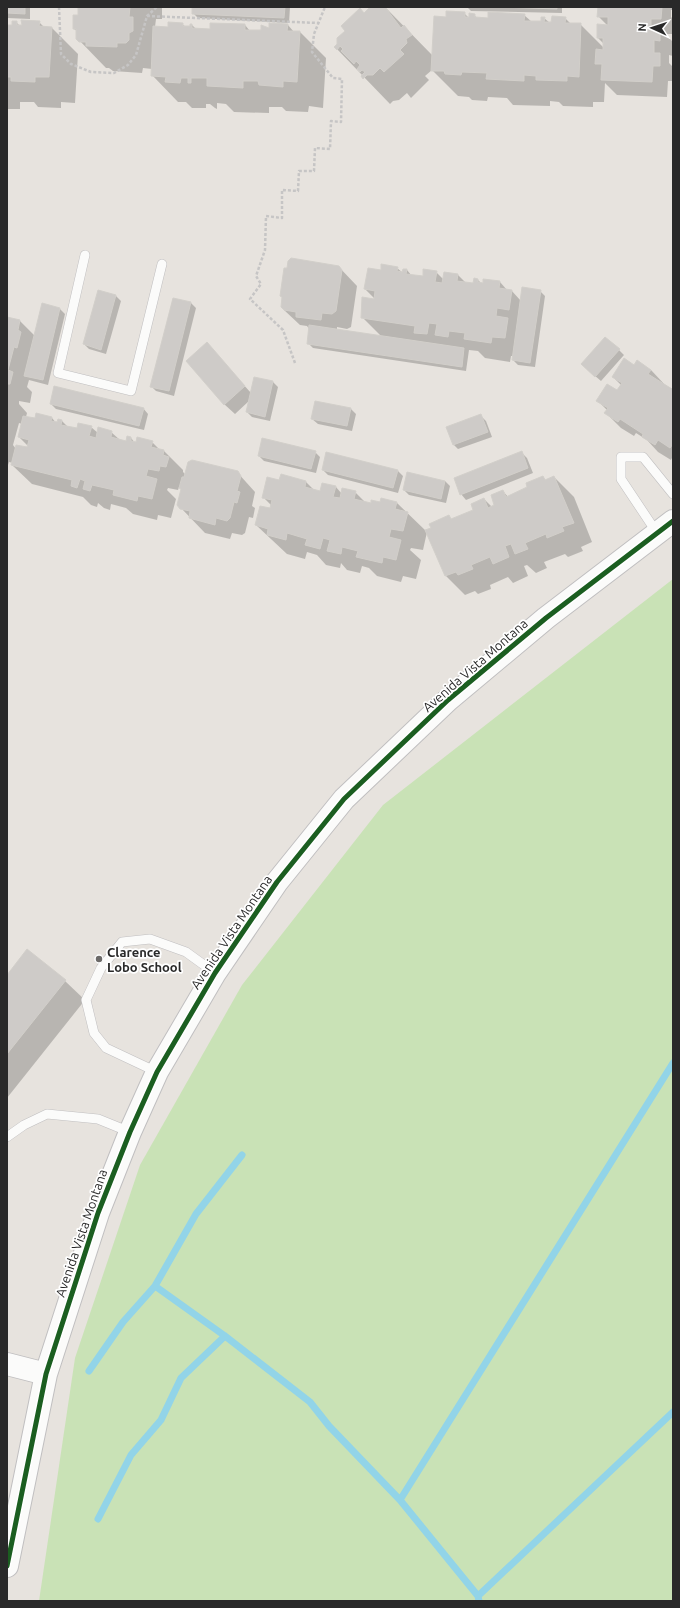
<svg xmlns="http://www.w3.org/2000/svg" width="680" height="1608" viewBox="0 0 680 1608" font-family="Ubuntu,sans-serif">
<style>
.green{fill:#c9e2b6}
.shadow{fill:#0003;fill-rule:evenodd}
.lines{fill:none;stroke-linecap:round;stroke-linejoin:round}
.stream{stroke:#92d4e8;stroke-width:7}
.building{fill:#cecbc8;stroke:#d2cfca}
.service-casing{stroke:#c0bfc0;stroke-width:10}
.tertiary-casing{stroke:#c0bfc0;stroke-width:24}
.path{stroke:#c6c5c5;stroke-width:2.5;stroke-dasharray:3 2;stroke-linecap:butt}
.service{stroke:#fbfbfa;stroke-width:9}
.tertiary{stroke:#fbfbfa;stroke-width:22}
.cycleway-casing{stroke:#fff;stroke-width:8}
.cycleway{stroke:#1b5e20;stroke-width:5}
.poi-dot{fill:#6c6a68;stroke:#fff;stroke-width:1.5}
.labels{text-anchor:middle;stroke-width:3.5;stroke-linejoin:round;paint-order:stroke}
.street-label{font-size:13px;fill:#292929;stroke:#fff}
.poi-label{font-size:13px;font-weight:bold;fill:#292929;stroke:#fff;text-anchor:start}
</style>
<rect width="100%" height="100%" fill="#e7e3de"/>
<path class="green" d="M673 579V1601H39L75 1358 140 1165 242 985 383 805Z"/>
<path class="shadow" d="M7 7H30V19L7 18Z
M79 7H162V19H156L155 27 169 28 182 24 186 27H191L192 25 196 29 211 30 245 25 250 31 270 29 288 25 294 32H300L326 58 323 108 309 106 308 112 286 111 282 107H269V113L234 112 226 104 217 103V109L215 108 210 104H206V108H192L186 102H178L152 75V69L143 68 142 73 113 71 109 68H106L77 38V31L74 29 79 16Z
M193 7H290L289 23 198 18 193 13Z
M372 7H385L433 56 447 18 464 13 470 19 474 15 478 19H489L524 15 532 22H542L544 18 550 23 565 18 571 24H580L604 48V44L598 38 608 26 598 16 599 7H673V10H671V17L673 19V34H665L673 42V56L669 55V63L673 67V81H668L667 97 617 95 605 83 604 102H593V107L563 106 559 102 550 101V106L513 105 507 98 488 97 487 101 472 100 469 97 458 96 432 70 425 76 429 80 411 98 407 93 399 100 393 101 390 104 335 47Z
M467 7H562V13L471 11Z
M16 22 20 26 39 22 45 28H52L78 54 75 103 61 102V108L38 107 34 102H20V109H7V26H13Z
M338 266 357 286 351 327 347 329 337 327V330L382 337 362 317 376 300 365 289 381 271 397 268 403 273 407 270 412 276 424 277 436 272 444 280 458 275 466 283 474 285 478 280 482 284 500 282 507 290H511L521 301 540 291 545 296 535 367 518 365 513 360V356H511L510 362 485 358 478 351 469 350 466 371 313 348 308 343 309 329 307 326 300 325 284 310 283 298 281 296Z
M116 296 121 301 106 354 89 349 84 344Z
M173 299 191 303 196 308 174 396 156 391 151 386Z
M60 309 65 314 48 385 29 380 27 387 32 392 30 403 19 401V404L27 413 26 417 36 420 37 414 52 418 57 424 62 421 68 427 77 430 91 427 98 433 111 432 120 440 127 442 131 438 136 444 152 442 160 450 164 451 183 470V472L186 475 237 472 255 492 252 506 255 508 253 518 249 517 245 533 242 535 232 533 230 539 205 533 181 508 182 490 179 487 178 490 168 488 167 490 176 499 171 518 158 515 157 520 133 514 126 508 111 504 110 510 104 508 98 503 97 507 91 505 83 497 32 484 12 465 13 463 9 462 7 468V318L20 321 35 336ZM19 423 22 424 19 437 28 446V448L16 449 13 445Z
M207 344 251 393 273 382 278 387 270 421 252 417 247 412 249 401 235 414 224 404Z
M619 350 624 355 601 381 587 369Z
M635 366 651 370 666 386 673 389V456L671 460 658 452 647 440 636 433 634 436 621 428 606 413 607 410 598 401 617 391 621 385 613 377Z
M51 404 143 408 148 414 144 430 56 409Z
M351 409 356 414 352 431 318 424 312 419Z
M481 416 486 421 492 437 458 449 453 444Z
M315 452 320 457 316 473 264 461 259 456Z
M522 453 527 458 533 473 466 500 461 494Z
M323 470 398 471 403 476 398 493 328 475Z
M543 477 546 481 554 477 574 497 592 542 581 547 583 551 568 557 565 554 544 562 547 568 536 573 527 565 524 566 528 576 513 583 508 577 490 585 491 589 478 594 475 591 465 595 446 576 427 532 423 550 411 548 410 550 421 560 416 579 403 576 401 582 377 576 369 568 362 566 360 573 347 570 341 563 340 568 326 565 317 555 307 552 305 559 287 554 256 525 271 510 272 506 263 497 280 481 306 482 314 490 321 492 336 487 342 494 355 492 366 503 371 504 397 503 426 531 432 528 449 517 452 520 475 511 484 499 492 507 496 506 503 491 508 497 529 488Z
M445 481 450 486 446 503 409 495 404 490Z
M7 976 65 981 85 1000 7 1098Z"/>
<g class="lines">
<path class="stream" d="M155 1286 225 1336 310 1402 329 1426 400 1500 478 1596 479 1601
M89 1371 123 1322 155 1286 196 1214 242 1155
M400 1500 673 1063
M98 1519 131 1455 161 1420 181 1378 225 1336
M478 1596 673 1412"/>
</g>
<path class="building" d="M7 7H25V14L7 13Z
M78 7H130L129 17H133V31L129 33V40L126 43H117V47L86 46V42H79L76 39V29H73V15H78Z
M192 7H285L284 18 192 14Z
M370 7H385L401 28 404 25 412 35 406 39 407 43 400 50 404 54 384 72 380 68 373 75H367L363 79 361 76 365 72 362 70 360 72 357 69 360 65 356 61 354 64 341 51 343 49 340 46 337 50 334 47 337 44V38L345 31 341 26 360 8 364 13Z
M500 7H557V9Z
M598 7H662L661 19H651V27H660V41L654 40V53H660V66H653L652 82 601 80 602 64H595L596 49 603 50V38H597V24L608 25V17H597Z
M446 11 465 12V17H469V13L475 14V17L488 18V12L525 14 524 21H541V17H545L544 22H551L552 16 566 17 565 23H581L579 77 567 76V81L536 80V76L524 75V81L486 79 487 73 462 72 461 75 445 74 444 71H431L434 16 446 17Z
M21 20 40 21 39 26 52 27 49 77H35V82L11 81V77H7V25H12V21H17V25H22Z
M168 22 183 23V26H190V24H192V28L210 29V23L245 24V30H261V25L269 28V23L288 24 287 31H300L297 82 283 81V87L259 85 258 81H243V88L207 86V78H191V83H188V78H181L180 83 165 82 166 77 151 76 153 26 168 27Z
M291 258 339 266 342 270 336 311 332 314 322 313 321 320 296 317V312L284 310 281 307 282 297 280 296 284 268H287L288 261Z
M381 264 398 267 397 271 402 272 403 269H407L406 274 423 276V269L437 271 435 282 442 283 444 272 458 274 457 281 473 283 474 278 478 279V282L483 283V279L500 281 499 288 512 290 509 310 497 308 496 316 508 318 505 338 492 337 491 343 464 339 465 333 449 331 448 337 435 335 437 324 429 323 427 334 414 333 415 326 361 318 362 297 374 299 375 291 364 289 368 268 381 270Z
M522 287 541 290 530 363 512 360Z
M98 290 116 295 101 350 83 344Z
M173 298 191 302 169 391 150 387Z
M42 303 60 308 43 380 24 376Z
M7 317 20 320 18 330 21 332 17 348 14 347 8 370 13 372 10 384H7Z
M309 325 464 348 462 367 307 344Z
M605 337 620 349 595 377 581 364Z
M207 342 245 386 224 405 186 361Z
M624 358 634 365 637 360 651 370 648 374 672 389 673 387V421L672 423 673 424V444L670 448 658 440 655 445 642 437 643 434 620 419 618 422 604 413 608 408 596 401 607 384 617 390 622 383 612 377Z
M254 377 273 381 265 417 246 412Z
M54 386 144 408 139 426 50 404Z
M315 401 351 408 347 426 311 419Z
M36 413 52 417 51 421 57 422 58 419 62 420 61 425 77 428 78 423 92 426 89 436 96 438 98 427 112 431 111 437 126 441 127 436 131 437V441L136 442 137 437 153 441 151 447 164 450 163 455 169 457 166 467 160 466 159 471 148 469 146 476 157 479 152 499 138 496 137 501 113 495 114 490 92 485 90 491 83 489 85 481 80 479 77 488 71 486 72 480 11 465 16 445 27 447 29 440 18 437 23 416 35 418Z
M481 414 488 432 453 445 446 427Z
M262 438 316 451 311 469 258 456Z
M522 451 528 468 460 495 454 478Z
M326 452 398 470 393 488 322 470Z
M192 460 238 471 241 476 237 491 240 492 237 503 234 502 230 518 227 521 216 518 215 525 189 518 190 511 180 509 177 505 181 489 179 488 182 477H184L188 462Z
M407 472 445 481 441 499 403 490Z
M281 474 306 481 305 487 320 491 322 483 336 486 333 497 340 498 342 488 356 491 354 499 371 503V500L380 502 381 498 397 502 395 509 408 512 403 531 391 529 389 537 401 540 396 560 383 557 382 563 356 557 358 551 342 547 341 554 327 551 330 540 323 538 320 549 305 545 307 539 287 533 286 540 267 535 268 529 255 525 260 506 270 508 272 500 262 498 267 477 279 480Z
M543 476 545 480 554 476 574 523 562 527 564 531 547 538 546 534 525 543 528 549 515 554 511 544 505 546 509 557 493 564 490 557 471 565 473 569 458 575 456 572 445 576 425 530 431 528 429 524 449 515 451 519 473 510 471 504 484 498 488 508 494 505 491 495 503 490 506 497 527 487 526 483Z
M27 949 66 980 7 1054V975Z"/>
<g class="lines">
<defs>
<path id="service" d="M85 255 58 373 131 391 162 264
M657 533 621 479V457H643L673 494
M157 1072 106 1048 94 1033 86 1000 101 968 122 942 150 939 186 952 215 973
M7 1137 24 1125 47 1114 98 1119 130 1132"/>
<path id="tertiary" d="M7 1364 46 1374
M7 1566 46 1374 98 1213 130 1132 157 1072 215 973 277 882 344 799 448 700 546 618 673 521"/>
</defs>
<use href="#service" class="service-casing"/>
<use href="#tertiary" class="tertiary-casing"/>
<path class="path" d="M59 7 61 54 71 64 91 72 114 73 128 65 136 55 147 16 157 7
M147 16 319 23
M295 363 283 330 250 299 261 284 256 276 265 250 266 216 282 218V190L298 191 299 171H314L315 148 330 149 331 121 341 122 342 79 333 78 312 52 314 34 325 7"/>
<use href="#service" class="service"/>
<use href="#tertiary" class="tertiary"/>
<defs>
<path id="cycleway" d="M7 1566 46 1374 98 1213 130 1132 157 1072 215 973 277 882 344 799 448 700 546 618 673 521"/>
</defs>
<use href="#cycleway" class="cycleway-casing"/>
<use href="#cycleway" class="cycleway"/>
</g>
<circle class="poi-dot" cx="99" cy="959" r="4"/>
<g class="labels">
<g class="street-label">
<text transform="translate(475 665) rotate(-41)" y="5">Avenida Vista Montana</text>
<text transform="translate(231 932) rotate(-56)" y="5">Avenida Vista Montana</text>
<text transform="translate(81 1233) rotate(-71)" y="5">Avenida Vista Montana</text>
</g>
<g class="poi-label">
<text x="107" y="957">Clarence<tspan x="107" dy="15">Lobo School</tspan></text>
</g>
</g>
<rect width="680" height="1608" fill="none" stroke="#292929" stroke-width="16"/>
<g transform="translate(652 28) rotate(273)" stroke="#ffffff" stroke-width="3" paint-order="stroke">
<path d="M0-3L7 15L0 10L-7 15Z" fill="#292929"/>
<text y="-6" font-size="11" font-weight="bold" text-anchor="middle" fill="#292929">N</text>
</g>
</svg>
